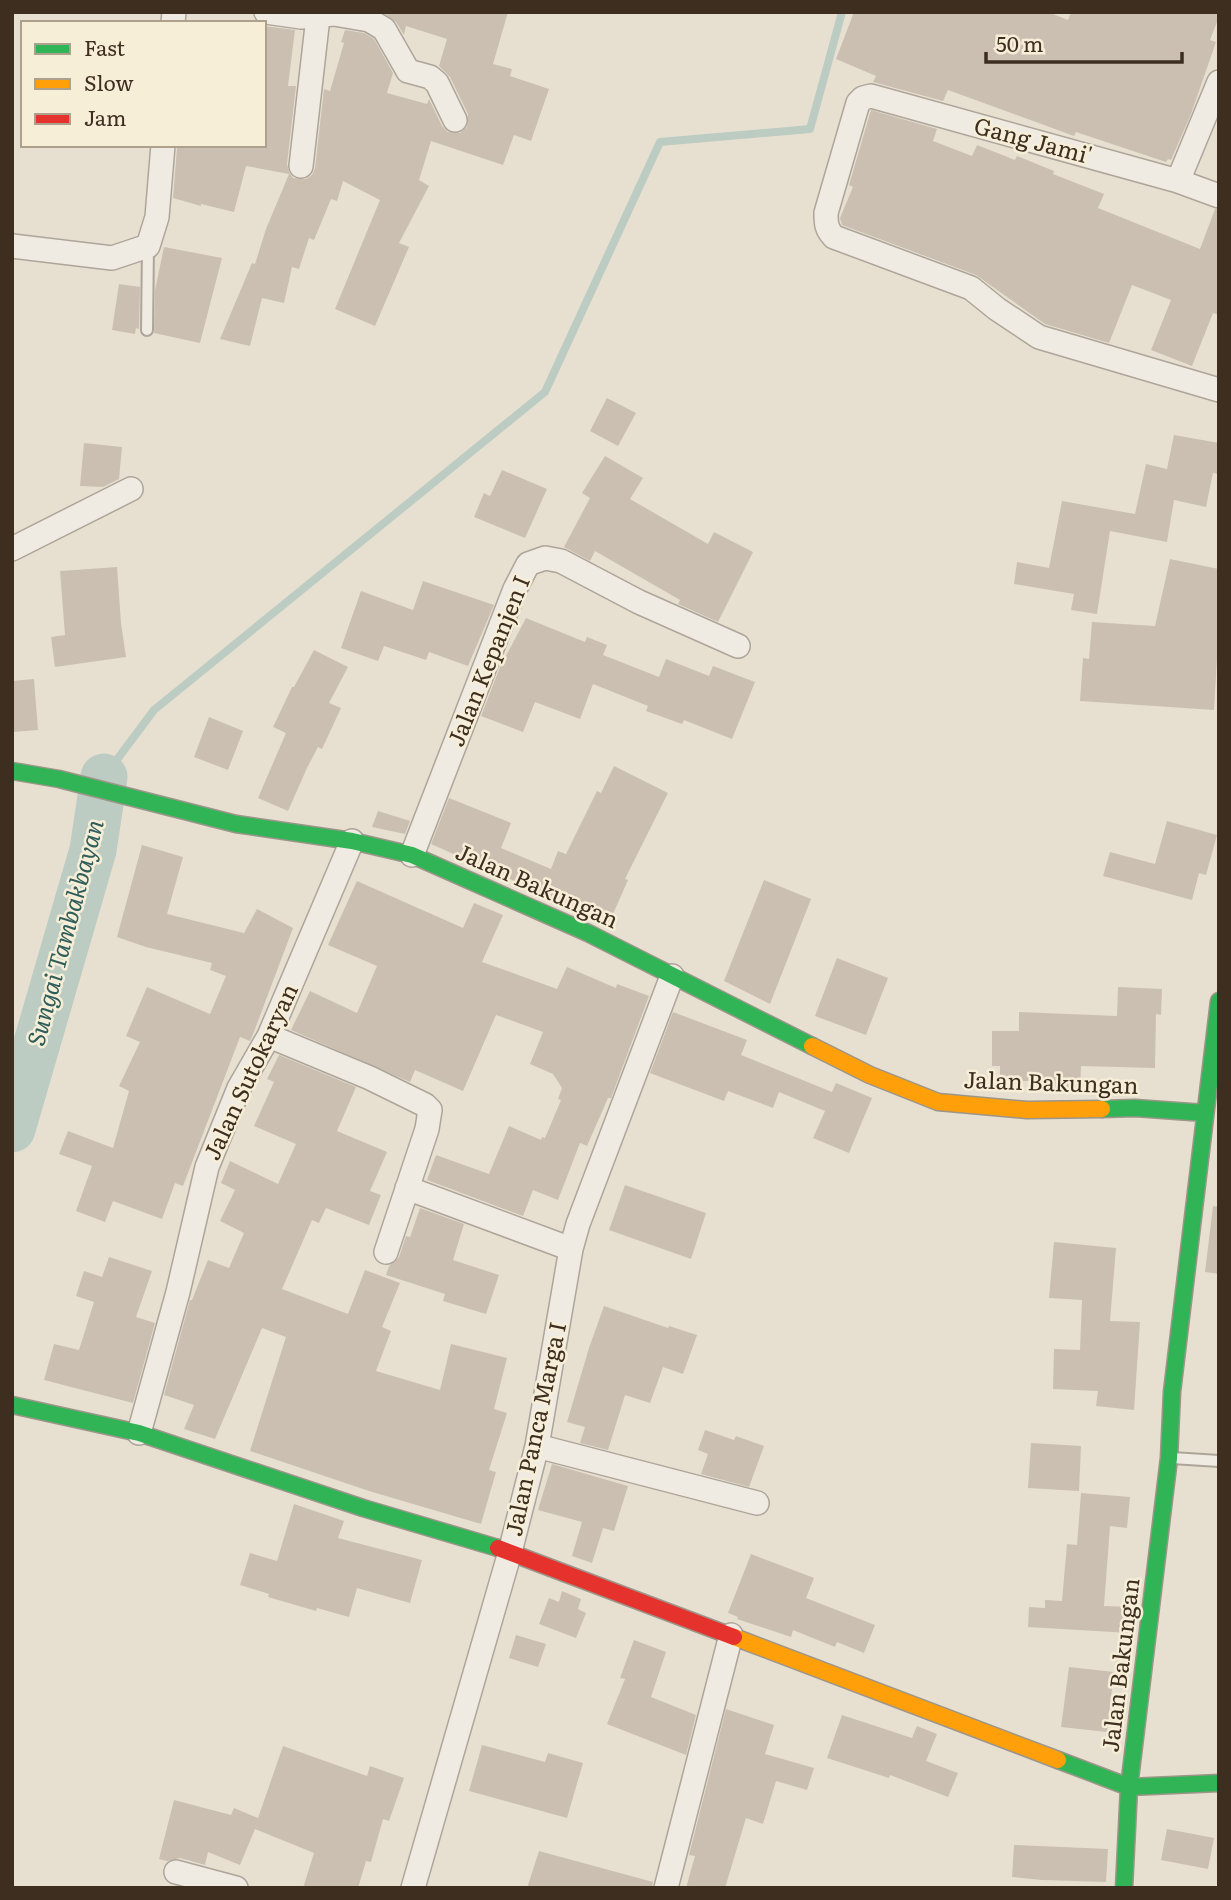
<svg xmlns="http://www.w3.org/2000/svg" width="1231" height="1900" viewBox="0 0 1231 1900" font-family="Literata,serif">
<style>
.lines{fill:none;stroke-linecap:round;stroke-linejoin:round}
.stream{stroke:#bcccc2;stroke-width:8}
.river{stroke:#bcccc2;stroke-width:47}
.building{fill:#cbbfb2}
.lane-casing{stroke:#ada599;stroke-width:14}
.street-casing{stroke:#ada599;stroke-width:26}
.fast-casing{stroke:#9c958a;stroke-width:19}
.slow-casing{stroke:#9c958a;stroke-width:19}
.jam-casing{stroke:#9c958a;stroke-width:19}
.lane{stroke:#efebe3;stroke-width:10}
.street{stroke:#efebe3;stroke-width:23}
.fast{stroke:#30b455;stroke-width:16}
.slow{stroke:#ff9f0a;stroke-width:16}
.jam{stroke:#e5322d;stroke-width:16}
.labels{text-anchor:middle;stroke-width:5;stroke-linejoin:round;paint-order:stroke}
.street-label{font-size:23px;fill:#3d2e20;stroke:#f7eed8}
.water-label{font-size:24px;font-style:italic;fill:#2f5d5a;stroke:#f7eed8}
</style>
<rect width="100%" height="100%" fill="#e7e0d1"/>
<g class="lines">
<path class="stream" d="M104 777 154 710 545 392 660 142 810 129 842 12"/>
<path class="river" d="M12 1129 93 850 104 777"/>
</g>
<path class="building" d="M383 12H508L493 64 512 69 510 76 549 89 531 141 514 135 503 165 431 141 419 180 429 186 399 243 409 247 375 326 335 309 380 200 343 181 337 201 331 199 314 240 309 238 299 269 292 267 284 303 262 298 250 346 220 339 252 263 255 264 266 229 289 174 246 166 234 212 201 204V206L173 198 177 148 178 145H264V26L295 30 288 86H296L287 164 289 172 293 178 306 179 312 175 315 168 324 89 330 91 344 43 341 42 345 30 364 33 374 39 393 73 387 93 427 104 429 99 442 126 448 132 460 133 467 127 468 114 450 77 439 66 447 39 406 26 404 35 396 22Z
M854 12H1048L1068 20 1071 12H1219V17L1210 40 1216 42 1191 114 1171 160 1168 159 1166 162 1076 132 1074 136 948 90 943 101 873 82 876 76 836 59Z
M871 110 937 129 933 141 972 156 977 145 1015 160 1017 156 1054 171 1053 174 1104 194 1098 208 1200 249 1215 209 1219 210V315L1213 313 1192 366 1151 350 1171 300 1132 285 1109 343 1045 324 976 275 842 225 840 218 853 187 849 185Z
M164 247 222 258 200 343 154 333 155 290Z
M119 284 140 287 139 329 136 328 135 334 112 330Z
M607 398 636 413 618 446 590 431Z
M1174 435 1219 443V474L1213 473 1206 507 1174 500 1167 542 1110 531 1097 614 1071 610 1074 594 1014 584 1017 562 1049 568 1062 501 1135 514 1146 464 1167 469Z
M84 443 122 447 119 479 103 487 80 486Z
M605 456 643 478 630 499 708 544 714 532 753 552 718 622 678 604 680 600 595 551 590 561 564 547 590 498 582 493Z
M502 470 547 489 525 538 474 517 484 493 490 496Z
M1170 559 1219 569V625L1214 710 1080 701 1083 658 1089 659 1092 622 1155 626Z
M117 567 121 623 126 657 55 667 51 637 65 635 60 571Z
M423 581 494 605 468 666 429 652 426 660 384 646 378 661 341 648 361 591 413 610Z
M526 618 585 642 587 637 607 645 603 655 659 677 666 659 709 676 713 666 755 682 732 739 684 720 682 724 646 711 648 706 593 684 580 719 535 702 523 732 481 716 500 667Z
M314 650 348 667 329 703 341 708 322 749 318 747 307 768 288 811 258 798 286 733 273 727 292 687H294Z
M34 679 38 730 12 732V681Z
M209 717 243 731 228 770 194 757Z
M614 766 668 793 625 879 628 880 609 923 431 844 449 798 511 823 501 848 551 869 558 851 566 854 597 791 601 793Z
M378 811 410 821 405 834 372 827Z
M1167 821 1217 835 1206 875 1199 873 1192 900 1103 876 1110 852 1155 864Z
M142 845 183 857 167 914 244 933 257 909 293 928 252 1037 250 1041 240 1037 183 1186 175 1183 162 1219 113 1201 105 1222 76 1211 92 1166 59 1154 68 1131 113 1148 129 1091 119 1086 140 1042 126 1036 147 987 210 1014 226 976 210 970 212 963 146 947 117 937Z
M764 880 811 899 770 1004 724 981Z
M357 881 463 928 474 903 503 915 482 962 557 989 567 967 616 988 617 984 649 996 611 1098H608L587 1146 580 1143 558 1200 533 1190 523 1216 427 1180 436 1155 489 1174 509 1126 541 1140 542 1137 545 1138 561 1100 558 1099 562 1088 553 1074 530 1064 543 1032 496 1015 463 1091 415 1070 410 1082 291 1030 310 991 357 1013 377 966 328 945Z
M837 958 888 978 866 1035 815 1016Z
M1118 987 1162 989 1161 1015 1156 1014 1155 1068 1081 1066 1080 1091H1050V1081H1000V1066H992V1031H1019V1012L1117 1016Z
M673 1012 747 1040 741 1055 832 1092 836 1083 872 1098 849 1153 813 1138 825 1111 779 1092 773 1108 728 1091 724 1101 650 1073Z
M279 1055 356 1087 337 1131 387 1152 370 1191 381 1195 369 1225 326 1208 319 1223 312 1220 282 1289 348 1314 365 1270 400 1283 382 1327 391 1331 376 1371 440 1390 451 1344 507 1358 494 1409 507 1413 489 1470 496 1472 481 1524 369 1491 250 1451 286 1337 262 1328 215 1439 184 1429 194 1405 164 1395 190 1300H192L208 1260 229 1268 244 1233 220 1221 235 1190 221 1183 230 1161 278 1184 296 1144 254 1126 274 1082 267 1079Z
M625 1185 706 1213 691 1259 609 1230Z
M1213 1206 1219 1207V1274L1205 1272Z
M420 1208 464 1224 453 1260 499 1275 486 1314 443 1301 445 1294 386 1275 389 1266 399 1257 406 1236 410 1237Z
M1054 1242 1116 1248 1110 1321 1140 1322 1134 1410 1096 1406 1098 1391 1053 1389 1054 1349 1080 1350 1082 1300 1049 1298Z
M109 1257 152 1271 136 1317 155 1323 133 1403 44 1380 54 1344 79 1350 94 1302 76 1296 84 1271 102 1277Z
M604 1306 668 1328 669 1326 697 1335 683 1374 663 1367 650 1403 625 1395 608 1450 580 1443 585 1427 567 1422 589 1348Z
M705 1430 734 1440 736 1436 764 1446 749 1487 701 1474 708 1454 698 1450Z
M1031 1443 1081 1446 1079 1491 1028 1488Z
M552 1464 628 1486 614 1531 603 1528 592 1563 572 1556 582 1522 538 1510Z
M1081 1493 1130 1497 1127 1528 1110 1526 1104 1606 1132 1607 1129 1633 1028 1627 1029 1607 1045 1608V1600L1062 1601 1067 1544 1077 1545Z
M294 1504 344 1521 338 1538 422 1560 410 1603 357 1588 349 1617 317 1608 316 1611 268 1597 269 1594 240 1585 250 1553 277 1561Z
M751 1554 814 1578 806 1598 875 1625 864 1653 837 1642 835 1647 793 1630 791 1637 737 1619 738 1617 728 1613Z
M562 1591 581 1599 578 1609 586 1613 576 1638 539 1624 549 1598 559 1602Z
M516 1635 546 1644 538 1667 509 1658Z
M634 1640 666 1652 651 1697 696 1715 686 1755 607 1724 625 1679 620 1678Z
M1069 1667 1114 1672 1107 1732 1061 1727Z
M726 1709 774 1725 765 1754 814 1768 807 1790 776 1781 763 1824 746 1818 725 1888H686L695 1856 689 1855Z
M842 1715 912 1738 917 1726 937 1734 926 1761 958 1773 948 1797 890 1775 889 1778 827 1758Z
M482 1745 545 1762 548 1753 583 1763 567 1818 469 1791Z
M283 1746 367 1776 370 1766 404 1778 389 1821 383 1819 371 1862 366 1861 358 1888H303L314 1853 255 1829 240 1865 208 1852 205 1865 180 1858 167 1861 159 1859 174 1800 231 1815 234 1808 258 1818Z
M1167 1829 1214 1838 1208 1869 1161 1860Z
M1014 1845 1108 1849 1106 1882 1042 1880 1012 1877Z
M539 1851 653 1882 652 1888H527Z"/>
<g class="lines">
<defs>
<path id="lane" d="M147 330 148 246
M1172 1458 1219 1461"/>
<path id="street" d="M266 12 301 17 334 14 369 20 384 29 408 71 430 77 437 83 455 120
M173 23 174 12
M301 166 318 17
M1178 181 1219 82
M1219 196 1178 181 871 96 863 98 858 103 826 213C826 223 826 229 834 237L971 288 997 309 1039 337 1219 390
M12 246 112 258 148 246 157 217 163 145
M12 549 131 489
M412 855 515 589 528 564 545 558 561 561 639 602 738 646
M269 1036 370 1078 425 1105 430 1110 427 1129 386 1252
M407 1188 571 1249
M139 1433 178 1292 207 1167 239 1088 269 1036 352 841
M537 1446 757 1503
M176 1872 236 1888
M413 1888 510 1552 537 1446 571 1249 578 1224 672 976
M666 1888 731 1635"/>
<path id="fast" d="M12 771 59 779 236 824 352 841 412 855 588 933 812 1046
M1102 1109 1135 1108 1205 1113
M12 1405 139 1433 363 1508 498 1548
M1058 1760 1129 1787 1219 1783
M1124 1888 1129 1787 1169 1458 1172 1392 1219 1001"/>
<path id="slow" d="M812 1046 870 1075 938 1102 1027 1110 1102 1109
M734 1637 1058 1760"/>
<path id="jam" d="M498 1548 734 1637"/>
</defs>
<use href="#lane" class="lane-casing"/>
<use href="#street" class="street-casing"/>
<use href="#fast" class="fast-casing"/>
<use href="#slow" class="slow-casing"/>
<use href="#jam" class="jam-casing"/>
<use href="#lane" class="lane"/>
<use href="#street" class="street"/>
<use href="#fast" class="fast"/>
<use href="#slow" class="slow"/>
<use href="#jam" class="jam"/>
</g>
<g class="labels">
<g class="street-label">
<text transform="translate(1033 141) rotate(15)" y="8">Gang Jami'</text>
<text transform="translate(489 661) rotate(-68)" y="8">Jalan Kepanjen I</text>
<text transform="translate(537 886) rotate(24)" y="8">Jalan Bakungan</text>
<text transform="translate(251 1072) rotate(-65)" y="8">Jalan Sutokaryan</text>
<text transform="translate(1051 1083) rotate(2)" y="8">Jalan Bakungan</text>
<text transform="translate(536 1429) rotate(-78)" y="8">Jalan Panca Marga I</text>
<text transform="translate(1121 1665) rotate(-83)" y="8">Jalan Bakungan</text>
</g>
<g class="water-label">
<text transform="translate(66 933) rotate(-75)" y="8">Sungai Tambakbayan</text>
</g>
</g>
<rect width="1231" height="1900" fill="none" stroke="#3d2e20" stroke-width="28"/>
<rect x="21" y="21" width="245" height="126" fill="#f7eed8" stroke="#ada18e" stroke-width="2"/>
<rect x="35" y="44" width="35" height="10" fill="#30b455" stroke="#ada18e" stroke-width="2"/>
<text x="84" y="56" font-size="21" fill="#3d2e20">Fast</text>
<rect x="35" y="79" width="35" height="10" fill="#ff9f0a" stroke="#ada18e" stroke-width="2"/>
<text x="84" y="91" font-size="21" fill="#3d2e20">Slow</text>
<rect x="35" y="114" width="35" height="10" fill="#e5322d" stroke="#ada18e" stroke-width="2"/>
<text x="84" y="126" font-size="21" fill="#3d2e20">Jam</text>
<path d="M986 52v10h196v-10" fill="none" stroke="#3d2e20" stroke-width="3.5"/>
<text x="996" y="52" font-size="21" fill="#3d2e20" stroke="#f7eed8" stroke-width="5" paint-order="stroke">50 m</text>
</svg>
